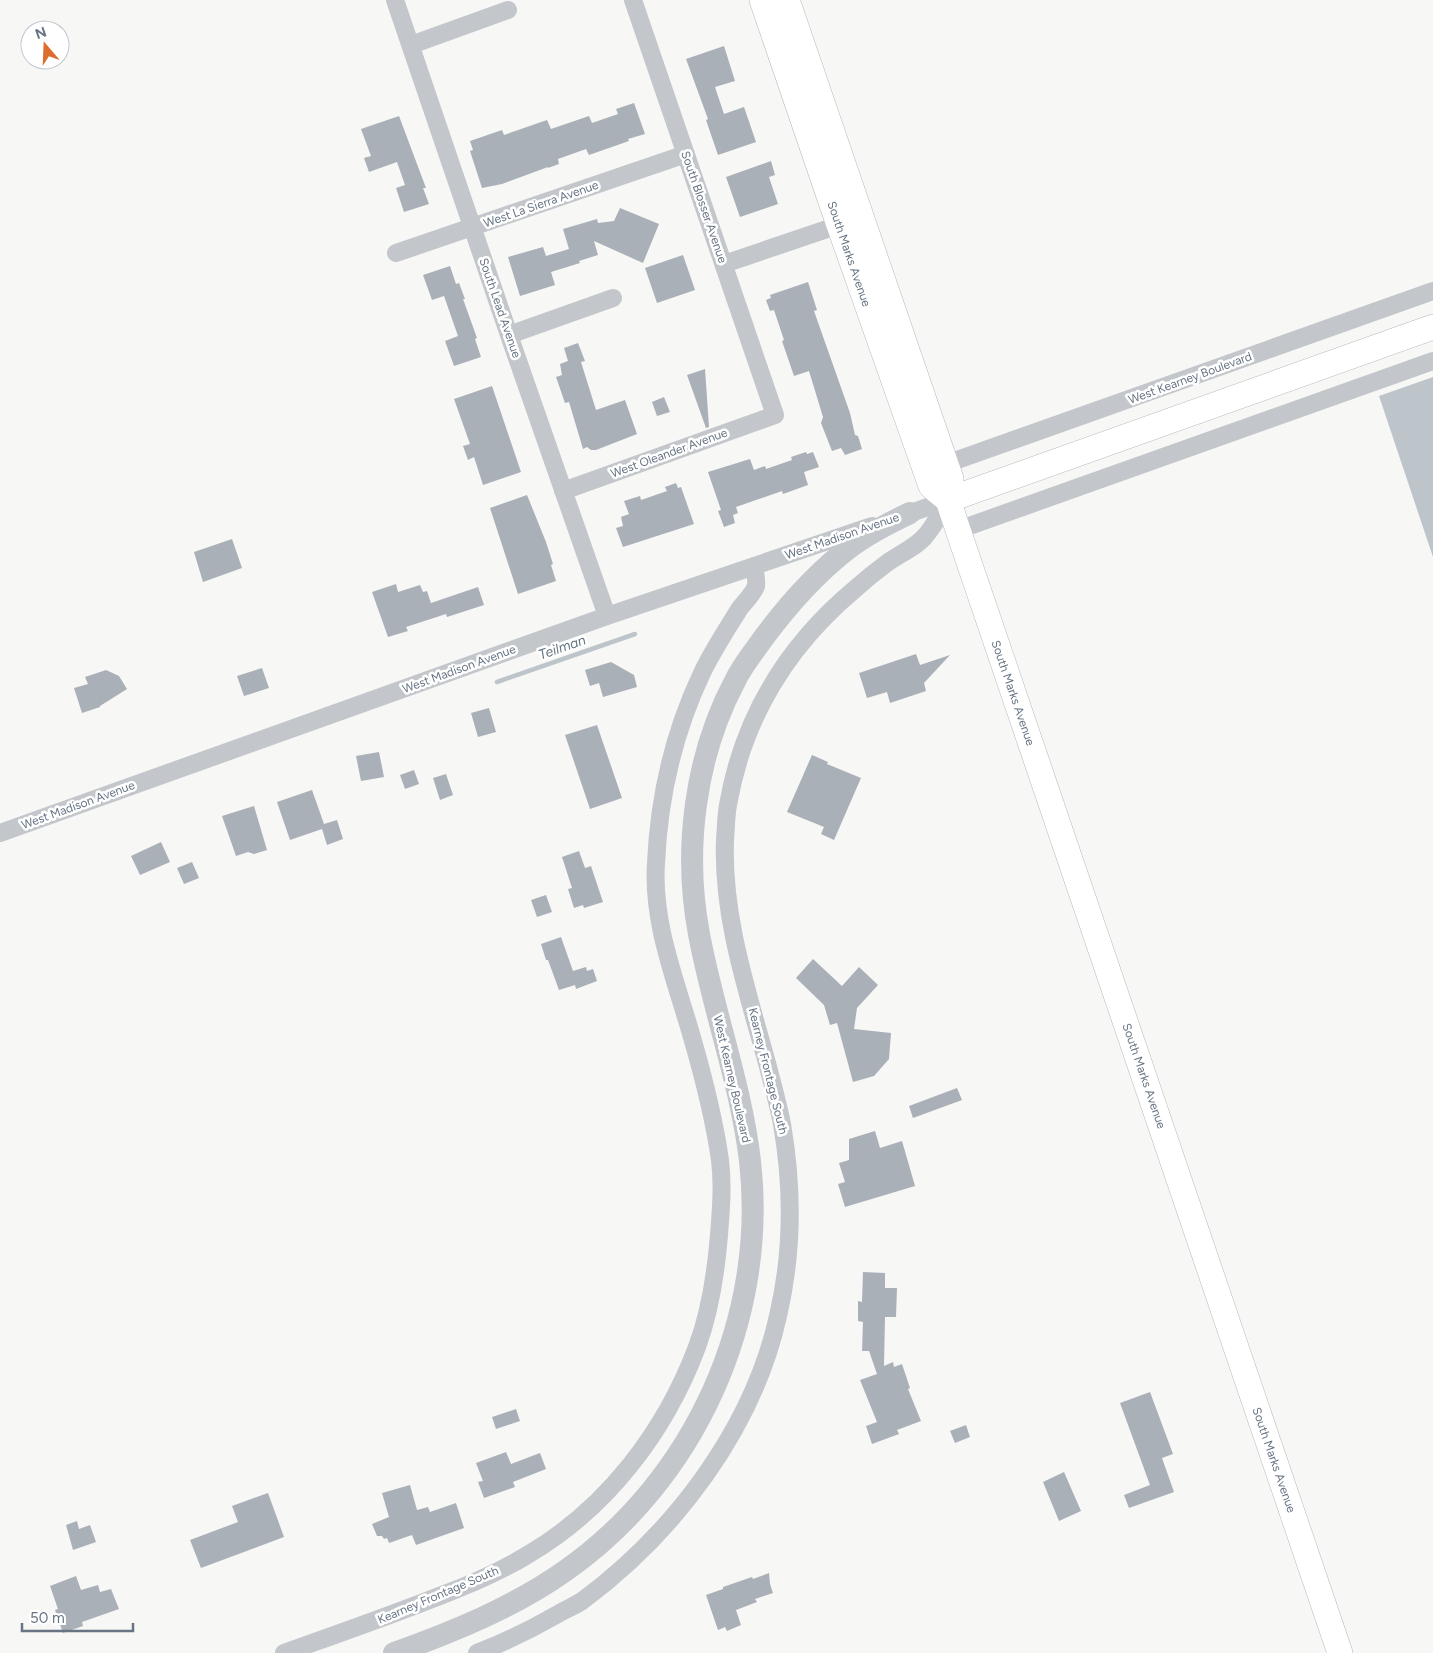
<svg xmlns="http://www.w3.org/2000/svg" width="1433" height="1653" viewBox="0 0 1433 1653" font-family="Figtree,sans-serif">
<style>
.water{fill:#bdc5cb}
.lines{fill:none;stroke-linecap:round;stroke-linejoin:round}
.stream{stroke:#bdc5cb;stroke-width:4.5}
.building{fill:#aab0b7}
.secondary-casing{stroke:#b5b9be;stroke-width:26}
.minor{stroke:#c3c6ca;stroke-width:18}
.tertiary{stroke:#c3c6ca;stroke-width:22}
.secondary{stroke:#fff;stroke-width:25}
.labels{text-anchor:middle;stroke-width:5;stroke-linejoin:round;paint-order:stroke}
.street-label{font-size:12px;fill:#677484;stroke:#fff}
.water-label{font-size:14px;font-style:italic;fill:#637580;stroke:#fff}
</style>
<rect width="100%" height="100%" fill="#f7f7f5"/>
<path class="water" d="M1433 377V557L1379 396Z"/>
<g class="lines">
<path class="stream" d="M497 682 635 634"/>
</g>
<path class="building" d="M724 46 735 81 715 87 724 114 744 107 756 142 718 155 706 120 708 119 686 59Z
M634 103 645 134 628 139 629 141 589 155 586 149 558 159 559 164 548 168V167L502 184 482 188 470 151 473 150 470 141 502 130 504 135 547 120 551 129 589 116 592 123 618 114 616 109Z
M399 116 426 188H423L429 204 404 212 396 188 405 185 397 162 369 172 364 158 371 156 361 129Z
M771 161 775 175 769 177 778 204 740 217 726 177Z
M620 208 659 224 643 263 594 241 598 255 579 261 580 263 551 272 555 285 520 296 508 257 543 247 546 256 569 249 563 229 597 219 598 223 614 221Z
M683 255 695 290 657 303 645 268Z
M450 266 456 284 459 283 465 299H463L477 338 475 339 481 357 454 366 445 341 458 336 444 296 432 300 423 275Z
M808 282 817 310 814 311 850 413 855 435 858 436 862 449 845 455 841 448 832 451 821 423 823 417 809 371 794 376 782 341 784 340 774 310 770 311 766 300 771 298 770 295Z
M578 343 585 361 581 362 596 410 625 400 637 434 596 450H591L587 447 583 449 569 402 565 403 556 377 562 375 560 364 568 361 564 348Z
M705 369 709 427 706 428 687 375Z
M492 386 521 472 483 485 474 457 468 460 463 446 470 444 454 399Z
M664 397 670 412 657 416 652 402Z
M806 452 807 454 813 452 819 467 804 472 808 485 783 494 782 491 736 507 738 513 733 515 735 523 724 527 718 511 721 510 708 472 750 459 754 470 765 466 766 469 792 460 791 457Z
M676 483 678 488 681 487 694 524 623 547 616 528 623 526 621 517 629 514 624 501 640 496 641 500 667 491 665 487Z
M527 495 546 542 553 564 551 565 556 581 518 594 490 508Z
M232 539 242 568 203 582 194 552Z
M396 584 398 592 420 585 423 592 427 591 431 603 478 587 484 605 447 617 446 614 406 627 408 631 388 637 372 592Z
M916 654 920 665 950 655 924 683 926 691 890 703 887 692 867 698 859 673Z
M611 662 634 675 637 687 603 697 599 683 590 686 585 670Z
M262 668 269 688 244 696 237 676Z
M106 670 119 676 127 689 100 706V707L82 713 74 688 88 684 85 677Z
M489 708 496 732 478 737 471 713Z
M597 725 622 798 590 809 565 735Z
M379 752 384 777 361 781 356 756Z
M812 755 828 762 827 764 861 778 834 840 821 834 824 827 787 812Z
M414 770 419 784 405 789 400 775Z
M446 774 453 795 440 800 433 778Z
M312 790 324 824 337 820 343 839 327 845 322 829 290 840 277 802Z
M254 806 267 850 254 854 248 852 236 856 222 816Z
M161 842 170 862 140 875 131 856Z
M579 851 585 868 591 866 603 902 584 908 583 905 574 908 568 889 572 888 562 857Z
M192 862 199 878 184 884 177 868Z
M546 895 552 912 537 917 531 900Z
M561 937 573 971 586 967 587 971 593 969 597 981 576 989 575 985 559 990 548 960H546L541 944Z
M813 959 842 986 859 967 878 985 857 1008 854 1029 891 1033 889 1059 874 1076 853 1082 837 1023 830 1025 824 1005 796 978Z
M957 1088 962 1100 913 1118 909 1106Z
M875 1131 880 1148 902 1141 915 1186 845 1207 838 1184 845 1182 839 1163 849 1160V1139Z
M863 1272 885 1273V1288H897L896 1317H885L884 1366 893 1362 894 1367 902 1364 910 1388 908 1389 921 1421 897 1430 899 1434 872 1444 866 1426 877 1422 860 1380 877 1374 869 1351H862L863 1322 858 1321V1301L862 1302Z
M1150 1392 1173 1454 1162 1458 1174 1492 1129 1508 1124 1495 1150 1485 1120 1403Z
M516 1409 520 1421 496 1429 492 1417Z
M966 1425 970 1437 955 1443 950 1431Z
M506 1452 511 1464 540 1453 546 1469 513 1482 515 1487 484 1498 478 1482 483 1481 476 1463Z
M1064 1472 1081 1511 1059 1521 1043 1482Z
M410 1485 417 1510 428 1507 430 1512 456 1503 464 1528 416 1545 412 1535 389 1543 387 1538 384 1539 382 1536H377L372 1524 389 1517 382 1493Z
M268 1493 284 1537 201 1568 190 1540 238 1522 232 1506Z
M77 1521 79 1529 90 1525 96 1542 73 1550 66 1525Z
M769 1573 770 1584 773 1593 755 1599 757 1602 736 1610 741 1625 727 1631 725 1627 718 1630 706 1595 723 1589V1587L752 1577 753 1579Z
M76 1576 81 1590 98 1585 100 1592 111 1589 119 1609 82 1622 83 1626 63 1633 55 1610 58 1609 50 1586Z"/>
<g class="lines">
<defs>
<path id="secondary" d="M762 0 839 225 931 486 948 500
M787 0 951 479 948 500 958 530 1340 1653
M948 500 1433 327"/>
</defs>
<use href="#secondary" class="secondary-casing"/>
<path class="minor" d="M395 0 509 335 607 616
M411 45 508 10
M396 253 686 154
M724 264 839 225
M509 335 613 298
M946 464 1433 291
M563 491 775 415 633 0
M899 517 948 500
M958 530 1433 361
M0 833 607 616 872 526
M284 1653C335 1635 386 1617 437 1597 469 1585 500 1572 529 1554 607 1508 665 1432 697 1347 710 1312 716 1272 719 1235 721 1210 723 1185 720 1160 714 1118 703 1075 691 1034 675 978 652 922 656 863 659 797 674 732 702 673 713 650 727 629 740 608 745 602 753 594 756 586 757 581 755 572 754 566
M477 1653C505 1642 532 1629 558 1614 565 1610 574 1606 582 1601 674 1533 753 1429 778 1316 793 1252 793 1188 782 1124 778 1103 772 1083 767 1063 747 990 722 916 725 840 726 828 726 816 728 805 743 718 787 646 855 589 865 580 876 571 887 563 899 554 917 547 926 535 935 525 941 511 948 500"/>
<path class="tertiary" d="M394 1653C453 1632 514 1607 565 1571 695 1480 768 1318 750 1161 741 1084 713 1010 699 934 683 850 695 756 735 681 742 666 753 653 762 640 787 606 815 574 849 548 867 534 889 523 910 513"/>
<use href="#secondary" class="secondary"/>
</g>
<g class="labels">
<g class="street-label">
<text transform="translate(541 204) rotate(-19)" y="4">West La Sierra Avenue</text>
<text transform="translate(704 207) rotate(71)" y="4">South Blosser Avenue</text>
<text transform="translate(849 254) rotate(71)" y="4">South Marks Avenue</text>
<text transform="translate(500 308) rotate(71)" y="4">South Lead Avenue</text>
<text transform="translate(1190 378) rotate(-20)" y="4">West Kearney Boulevard</text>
<text transform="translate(669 453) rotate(-20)" y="4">West Oleander Avenue</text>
<text transform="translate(842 536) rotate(-19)" y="4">West Madison Avenue</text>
<text transform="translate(459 669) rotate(-20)" y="4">West Madison Avenue</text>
<text transform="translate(1013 693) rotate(71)" y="4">South Marks Avenue</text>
<text transform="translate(78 805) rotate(-20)" y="4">West Madison Avenue</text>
<text transform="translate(768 1071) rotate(76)" y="4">Kearney Frontage South</text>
<text transform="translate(1144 1076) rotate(71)" y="4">South Marks Avenue</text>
<text transform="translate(732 1079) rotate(77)" y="4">West Kearney Boulevard</text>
<text transform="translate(1274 1460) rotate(71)" y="4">South Marks Avenue</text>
<text transform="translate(438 1595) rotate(-23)" y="4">Kearney Frontage South</text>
</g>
<g class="water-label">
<text transform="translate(562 647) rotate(-19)" y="5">Teilman</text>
</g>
</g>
<g transform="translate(45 45) rotate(341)"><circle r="24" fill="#ffffff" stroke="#c2c7ce"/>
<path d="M0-4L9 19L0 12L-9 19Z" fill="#dd6d2f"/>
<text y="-8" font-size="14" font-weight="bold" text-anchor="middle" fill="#677484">N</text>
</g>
<path d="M22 1623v8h111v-8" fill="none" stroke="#677484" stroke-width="2.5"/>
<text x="30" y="1623" font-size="15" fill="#677484" stroke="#ffffff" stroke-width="4" paint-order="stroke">50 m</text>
</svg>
